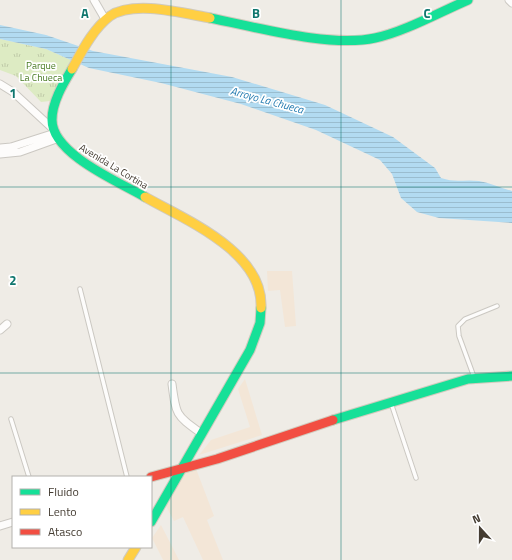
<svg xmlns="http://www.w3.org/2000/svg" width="512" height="560" viewBox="0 0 512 560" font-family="'Titillium Web',sans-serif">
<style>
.commercial{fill:#f3e6d7}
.park{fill:url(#park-tufts)}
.water{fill:url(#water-rules)}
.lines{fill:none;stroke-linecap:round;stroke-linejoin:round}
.lane-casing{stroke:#cbc8c2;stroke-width:5.5}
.street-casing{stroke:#cbc8c2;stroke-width:9}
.fast-casing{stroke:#d0cabd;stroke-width:11}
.slow-casing{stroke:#d0cabd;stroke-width:11}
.jam-casing{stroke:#d0cabd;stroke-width:11}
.lane{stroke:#fdfcfb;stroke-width:3.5}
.street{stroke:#fdfcfb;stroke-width:7}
.fast{stroke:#16e098;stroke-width:9}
.slow{stroke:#ffcf43;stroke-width:9}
.jam{stroke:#f24e42;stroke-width:9}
.grid{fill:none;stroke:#0f766e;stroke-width:1;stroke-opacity:0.55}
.labels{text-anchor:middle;stroke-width:3.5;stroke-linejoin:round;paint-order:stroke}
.park-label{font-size:10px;fill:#477a21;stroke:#fff}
.street-label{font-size:10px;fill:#443c32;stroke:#fff}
.water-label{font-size:11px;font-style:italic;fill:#227ab0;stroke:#fff}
.grid-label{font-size:13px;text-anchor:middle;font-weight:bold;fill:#0f766e;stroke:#fff;stroke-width:3.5;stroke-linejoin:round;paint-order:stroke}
</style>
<defs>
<pattern id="park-tufts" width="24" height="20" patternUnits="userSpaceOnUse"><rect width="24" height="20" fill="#ddebc3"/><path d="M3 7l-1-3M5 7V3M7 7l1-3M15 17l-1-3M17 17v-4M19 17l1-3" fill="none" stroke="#bfcaa8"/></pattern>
<pattern id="water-rules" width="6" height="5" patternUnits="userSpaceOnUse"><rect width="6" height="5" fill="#b2dbf1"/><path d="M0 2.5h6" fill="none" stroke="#9abdcf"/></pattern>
</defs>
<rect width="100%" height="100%" fill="#efece6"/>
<path class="commercial" d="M267 271H292L296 326 285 327 280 290 268 291Z
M245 379 262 435 199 455 211 440 250 427 238 389Z
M195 466 214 516 207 520 223 560H203L183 517 174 521 166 506 186 469Z
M161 525 179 560H163L152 538Z"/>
<path class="park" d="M0 39 46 49 71 60 50 101 41 102 16 76 0 70Z"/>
<path class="water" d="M0 25 46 35 93 51 232 77 325 105 393 137 435 168 441 178C456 183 464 179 479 181 490 183 501 188 512 191V223L439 218 417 212 401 198 392 174 380 160 316 130 241 104 161 83 89 68 46 49 0 39Z"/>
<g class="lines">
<defs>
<path id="lane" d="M80 289 127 477
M474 377 459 336 458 326 465 319 497 306
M391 403 416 478
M11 419 29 477"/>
<path id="street" d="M94 0 105 19
M509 0 512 3
M0 84 13 92 53 129
M0 148 11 147 55 133
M0 154 20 152 59 138
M0 330 7 324
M172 384C176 416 176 415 202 434
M0 526 13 522"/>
<path id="fast" d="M210 18C256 27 330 48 375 38 404 32 440 12 468 0
M72 69C63 84 52 102 52 120 52 154 119 182 145 197
M333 420 468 379 512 376
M151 522 250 350 260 323 261 308"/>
<path id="slow" d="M72 69C82 51 93 29 110 16 134 0 182 13 210 18
M145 197C186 220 264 252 261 308
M128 560 136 547"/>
<path id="jam" d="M151 477 217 459 333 420"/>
</defs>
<use href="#lane" class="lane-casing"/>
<use href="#street" class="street-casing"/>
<use href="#fast" class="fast-casing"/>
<use href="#slow" class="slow-casing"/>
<use href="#jam" class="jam-casing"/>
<use href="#lane" class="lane"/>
<use href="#street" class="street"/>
<use href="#fast" class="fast"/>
<use href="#slow" class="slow"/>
<use href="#jam" class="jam"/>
</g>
<path class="grid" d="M171 0V560M341 0V560M0 187H512M0 373H512"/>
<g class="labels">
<g class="park-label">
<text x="41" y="69">Parque<tspan x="41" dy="12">La Chueca</tspan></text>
</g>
<g class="street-label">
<text transform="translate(114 166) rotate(31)" y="4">Avenida La Cortina</text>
</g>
<g class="water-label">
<text transform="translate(267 100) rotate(15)" y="4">Arroyo La Chueca</text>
</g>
</g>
<g class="grid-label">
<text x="85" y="18">A</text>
<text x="256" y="18">B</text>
<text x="427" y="18">C</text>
<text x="13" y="98">1</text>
<text x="13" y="285">2</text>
</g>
<rect x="12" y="476" width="140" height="72" fill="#ffffff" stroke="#b4b1ad"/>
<rect x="20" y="489" width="20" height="6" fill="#16e098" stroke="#b4b1ad"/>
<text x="48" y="496" font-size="12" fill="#443c32">Fluido</text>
<rect x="20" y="509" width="20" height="6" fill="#ffcf43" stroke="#b4b1ad"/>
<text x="48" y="516" font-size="12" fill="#443c32">Lento</text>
<rect x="20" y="529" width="20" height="6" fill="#f24e42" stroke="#b4b1ad"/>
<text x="48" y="536" font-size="12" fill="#443c32">Atasco</text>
<g transform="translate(480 528) rotate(339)" stroke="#ffffff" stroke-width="3" paint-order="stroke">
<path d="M0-3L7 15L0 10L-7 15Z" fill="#443c32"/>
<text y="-6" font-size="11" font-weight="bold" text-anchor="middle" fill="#443c32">N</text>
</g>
</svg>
